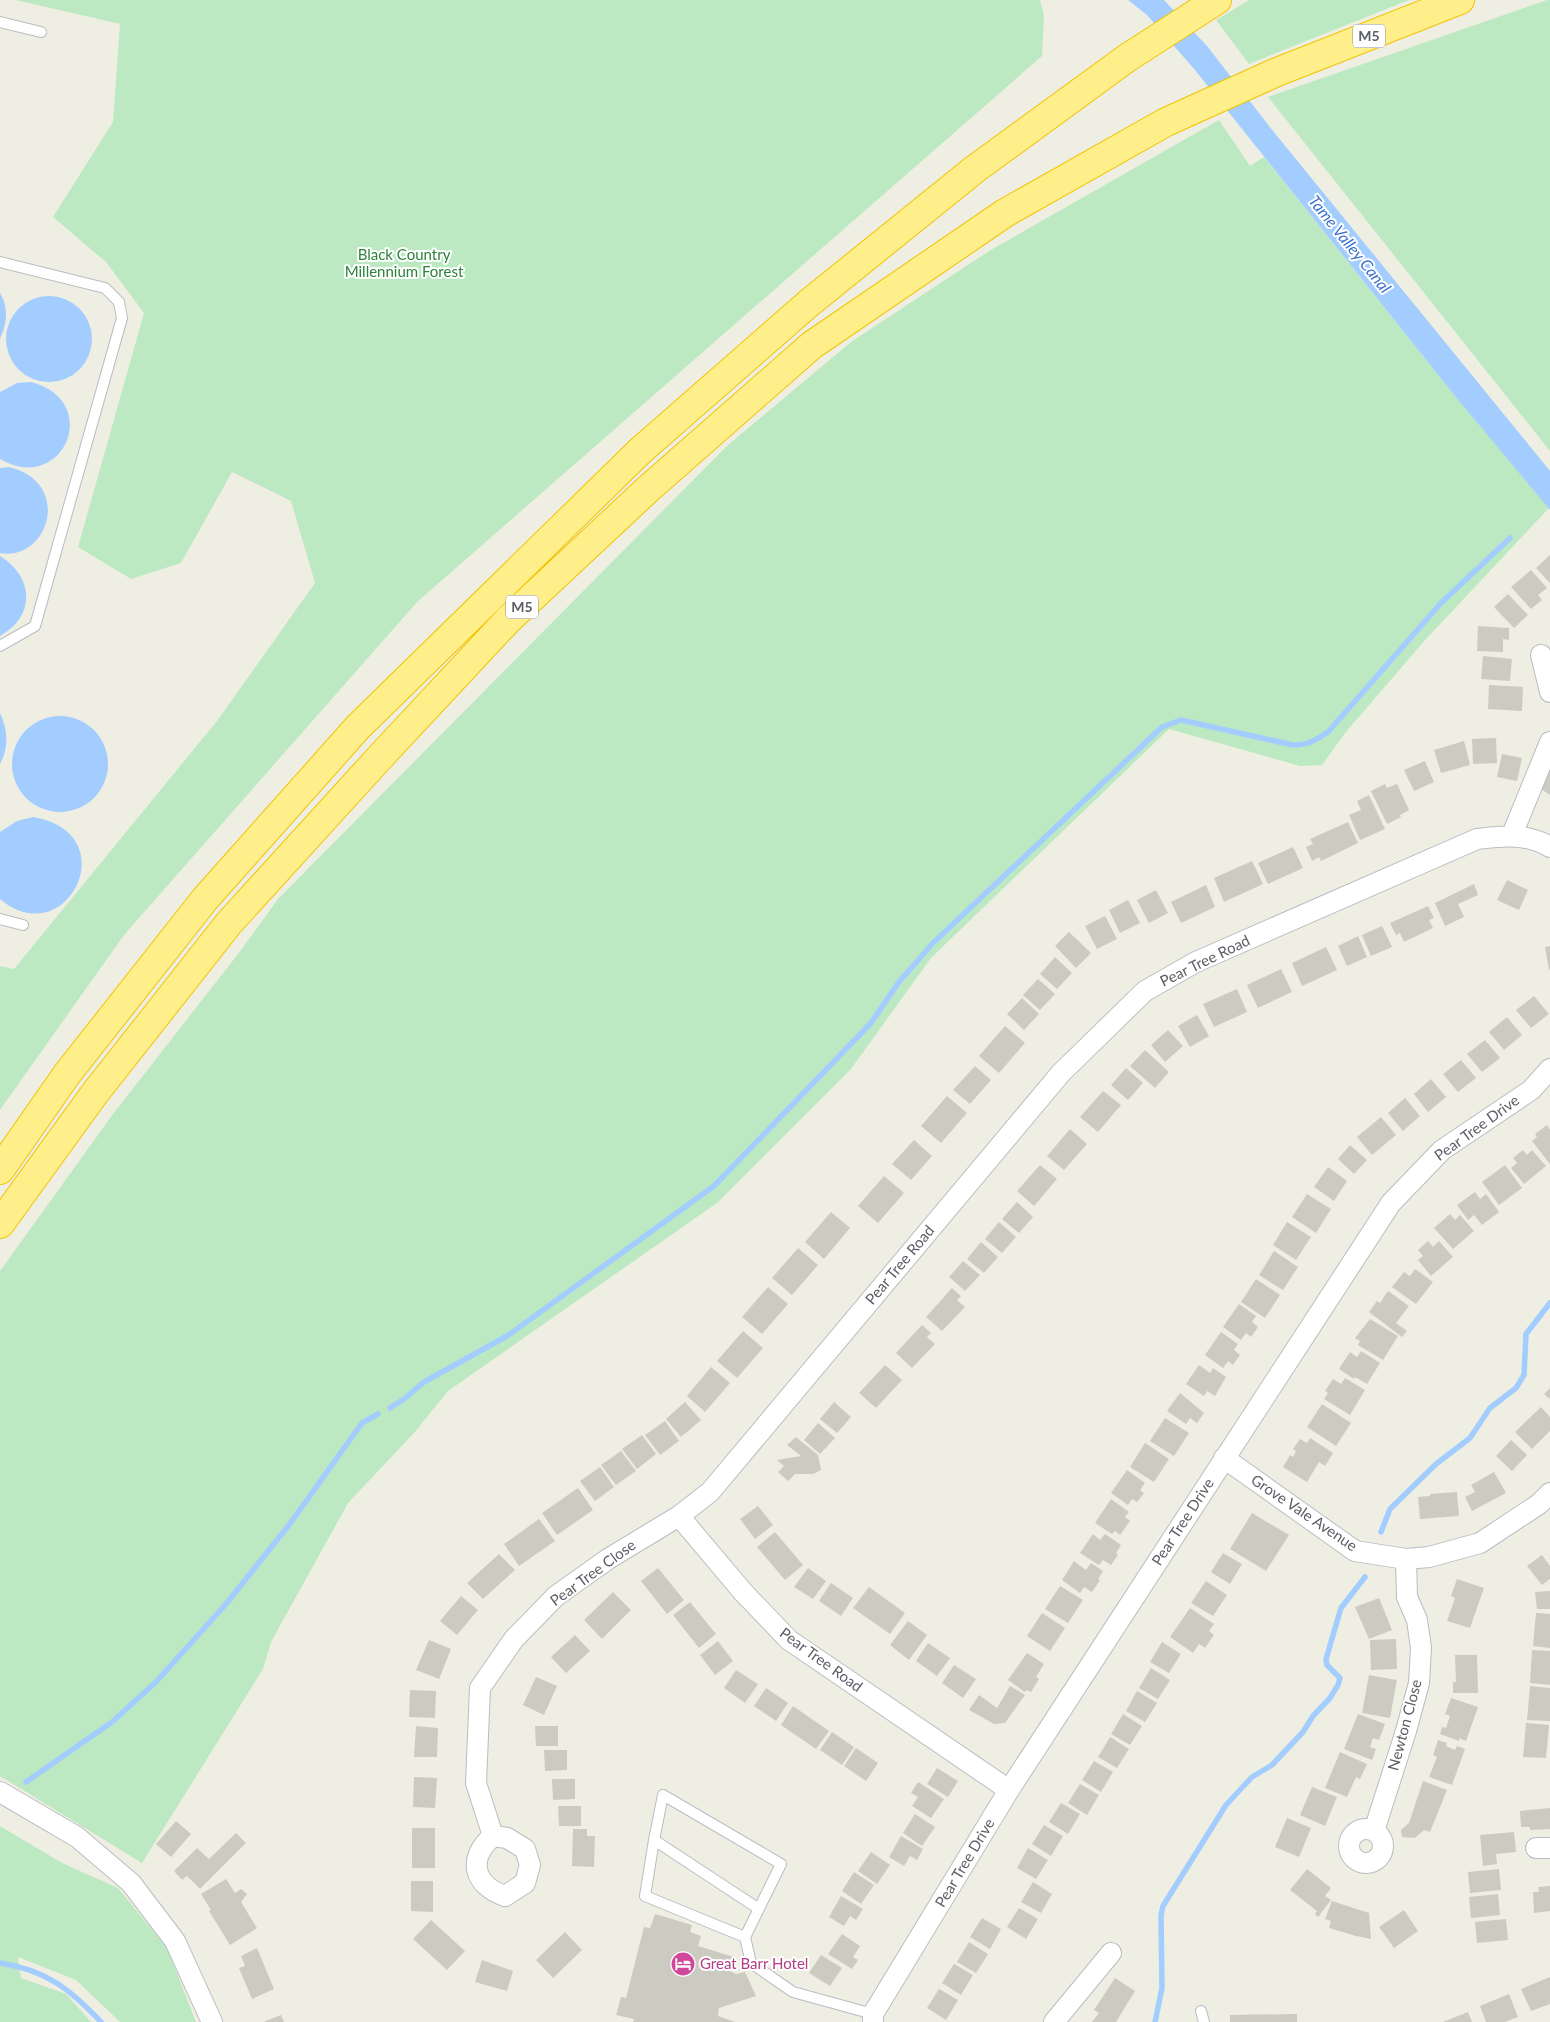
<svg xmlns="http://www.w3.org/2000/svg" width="1550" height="2022" viewBox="0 0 1550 2022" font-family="Lato,sans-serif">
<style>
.green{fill:#bde9c2}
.water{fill:#a3ccff}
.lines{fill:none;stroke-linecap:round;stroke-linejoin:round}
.stream{stroke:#a3ccff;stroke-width:5.5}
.building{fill:#cccbc2}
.service-casing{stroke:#bbbcc3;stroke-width:12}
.minor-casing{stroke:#bbbcc3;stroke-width:22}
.motorway-casing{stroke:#f2c300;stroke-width:30}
.service{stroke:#fff;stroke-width:10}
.minor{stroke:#fff;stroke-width:20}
.motorway{stroke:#ffef8a;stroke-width:28}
.labels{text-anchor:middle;stroke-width:4;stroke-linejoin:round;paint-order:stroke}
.shield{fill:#fff;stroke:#8c8e93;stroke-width:1}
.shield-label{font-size:14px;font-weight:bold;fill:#5b5e65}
.park-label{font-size:15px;fill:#2d823b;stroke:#fff}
.street-label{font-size:15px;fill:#5b5e65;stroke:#fff}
.hotel-label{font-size:15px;fill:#b23c85;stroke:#fff;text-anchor:start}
.water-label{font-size:16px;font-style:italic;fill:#3c71cc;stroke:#fff}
</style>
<rect width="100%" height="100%" fill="#efeee3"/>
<path class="green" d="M16 0H1040L1044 15 1042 56 418 601 124 935 0 1110V966L14 969 217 721 315 583 291 501 232 472 181 563 131 579 78 547 144 313 106 262 53 217 113 122 120 24Z
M1249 0H1409L1249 64 1216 20Z
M1547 0H1550V451L1268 97Z
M1219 120 1250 166 1264 157 1459 401 1549 508 1426 639 1345 733 1322 765 1300 766 1169 729 931 958 851 1069 717 1203 448 1391 414 1433 348 1503 271 1642 263 1669 142 1863 0 1776V1271L113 1114 238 954 278 899 728 445 851 342 989 251Z
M0 1826 62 1863 118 1888 167 1948 196 2022H120L76 1980 18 1957 21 1978 66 1994 91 2022H0Z"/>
<path class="water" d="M1128 0H1164L1207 46 1273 131 1550 471V510L1459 401 1195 70 1147 15Z
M0 293C9 308 7 323 0 339Z
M6 339a43 43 0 1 1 86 0a43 43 0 1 1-86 0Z
M31 382C104 401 63 496 0 459V392L17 383Z
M9 467C74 483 48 562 0 553V468Z
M0 556C34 577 36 616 0 636Z
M0 713C8 730 9 747 0 764Z
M12 764a48 48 0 1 1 96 0a48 48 0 1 1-96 0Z
M33 817C128 833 66 955 0 899V832L17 821Z"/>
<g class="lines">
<path class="stream" d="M390 1408 404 1399 424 1382 507 1336 714 1186 871 1023 899 982 933 943 1162 727 1181 720 1293 745C1308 745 1316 740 1328 732L1441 603 1510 538
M1381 1532 1390 1509 1436 1464 1470 1438 1490 1408 1516 1388 1524 1375 1526 1334 1550 1303
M26 1782 112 1722 156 1682 226 1604 289 1525 362 1423 378 1414
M0 1963C46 1970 70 1989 101 2022
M1155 2022 1162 1988 1161 1915 1163 1906 1226 1805 1252 1777 1272 1765 1303 1732 1313 1716 1330 1698 1338 1685 1340 1678 1327 1665 1326 1659 1341 1608 1365 1577"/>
</g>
<path class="building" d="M1550 555V583L1536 568Z
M1531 570 1547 588 1538 595 1542 600 1531 609 1511 587Z
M1508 594 1528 615 1514 628 1494 607Z
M1478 626 1509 628V640L1503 639V652L1477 651Z
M1483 656 1512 659 1510 681 1481 679Z
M1489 685 1523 687 1522 711 1488 709Z
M1496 738 1497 763 1473 764 1472 739Z
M1464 741 1470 765 1441 773 1434 750Z
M1502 754 1522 758 1517 781 1497 777Z
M1425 761 1434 782 1414 791 1404 770Z
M1550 770V795L1538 787Z
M1385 784 1387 788 1397 784 1409 810 1400 815 1401 817 1387 824 1371 791Z
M1369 795 1385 829 1360 840 1349 815 1361 810 1357 801Z
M1348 822 1358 843 1321 861 1319 857 1312 861 1306 847 1313 844 1310 839Z
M1293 847 1303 868 1268 884 1258 863Z
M1252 861 1263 884 1224 902 1214 878Z
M1507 880 1528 890 1519 910 1497 900Z
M1474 884 1478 895 1458 904 1464 917 1445 926 1435 903Z
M1206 885 1215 907 1181 923 1171 902Z
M1156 890 1168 913 1149 923 1137 900Z
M1128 900 1140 923 1120 933 1109 910Z
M1428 906 1434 918 1429 920 1433 928 1404 942 1400 933 1396 935 1390 923Z
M1105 916 1117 939 1097 949 1085 926Z
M1382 926 1392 947 1371 956 1362 935Z
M1069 932 1091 953 1076 968 1055 946Z
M1358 936 1367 957 1347 966 1338 946Z
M1550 946V970H1549L1545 947Z
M1326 947 1337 970 1302 986 1292 963Z
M1055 957 1072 973 1057 989 1040 974Z
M1281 969 1292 992 1258 1008 1247 985Z
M1038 979 1055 994 1040 1010 1023 995Z
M1237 989 1247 1012 1214 1027 1203 1004Z
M1534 996 1549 1014 1531 1028 1516 1010Z
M1022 998 1039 1014 1024 1030 1007 1014Z
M1197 1015 1209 1036 1190 1047 1178 1026Z
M1507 1017 1522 1035 1504 1050 1489 1032Z
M1005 1026 1025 1043 999 1073 979 1056Z
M1168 1030 1183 1046 1165 1062 1151 1045Z
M1485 1040 1500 1058 1482 1072 1467 1054Z
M1145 1050 1169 1072 1155 1088 1130 1066Z
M1461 1060 1476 1078 1458 1092 1443 1074Z
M975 1066 991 1080 970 1104 953 1090Z
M1126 1068 1143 1083 1128 1100 1111 1085Z
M1431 1079 1446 1097 1428 1112 1414 1094Z
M1103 1091 1121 1105 1098 1132 1080 1117Z
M947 1096 967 1113 941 1143 921 1126Z
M1405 1098 1420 1116 1403 1131 1388 1113Z
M1381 1117 1396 1135 1372 1155 1357 1137Z
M1547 1125 1550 1130V1164L1532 1141 1537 1137 1535 1134Z
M1070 1129 1087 1144 1064 1170 1047 1156Z
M914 1140 932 1156 911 1180 892 1164Z
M1350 1145 1367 1160 1354 1174 1338 1159Z
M1523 1150 1527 1155 1532 1150 1546 1166 1524 1184 1511 1168 1517 1163 1513 1158Z
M1040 1165 1057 1179 1034 1206 1017 1191Z
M1505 1165 1522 1188 1499 1205 1482 1182Z
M1328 1167 1347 1181 1334 1201 1314 1187Z
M884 1176 904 1193 878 1223 858 1206Z
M1475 1192 1480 1199 1486 1194 1499 1212 1482 1225 1474 1215 1468 1220 1457 1205Z
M1307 1194 1331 1209 1316 1233 1292 1217Z
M1017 1202 1033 1217 1019 1233 1002 1219Z
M831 1212 850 1228 824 1259 805 1242Z
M1450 1214 1455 1220 1460 1215 1474 1231 1453 1249 1434 1228Z
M999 1222 1016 1237 1002 1253 985 1239Z
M1287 1222 1311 1237 1296 1260 1273 1245Z
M1428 1241 1433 1247 1439 1241 1453 1257 1431 1276 1418 1260 1423 1256 1418 1250Z
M981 1242 998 1257 984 1273 967 1259Z
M798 1248 818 1265 792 1295 772 1278Z
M1274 1251 1298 1267 1283 1290 1259 1275Z
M963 1261 980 1275 965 1291 949 1277Z
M1415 1269 1433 1282 1416 1304 1392 1287 1404 1272 1410 1276Z
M1256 1279 1280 1295 1265 1318 1241 1302Z
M768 1287 788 1304 762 1334 742 1317Z
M952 1288 961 1296 957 1300 965 1307 942 1331 926 1317Z
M1388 1291 1409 1306 1396 1323 1407 1331 1402 1337 1369 1312 1377 1301 1380 1303Z
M1239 1304 1256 1316 1252 1322 1258 1327 1251 1337 1246 1333 1241 1340 1223 1327Z
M1370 1319 1398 1336 1383 1360 1358 1345 1360 1341 1355 1338Z
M922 1325 931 1333 927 1337 935 1344 912 1368 896 1353Z
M743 1331 763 1348 737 1378 717 1361Z
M1221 1332 1238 1344 1234 1350 1240 1355 1233 1365 1228 1361 1223 1368 1205 1355Z
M1361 1351 1380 1363 1367 1384 1355 1377 1354 1379 1339 1369 1350 1352 1357 1357Z
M885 1365 902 1380 876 1408 859 1393Z
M1199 1365 1210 1373 1213 1368 1226 1377 1215 1396 1207 1391 1204 1396 1186 1384Z
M711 1367 730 1383 705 1412 687 1396Z
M1345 1378 1365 1390 1350 1415 1324 1399 1328 1393 1325 1391 1333 1379 1341 1384Z
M1550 1388V1399L1544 1394Z
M1180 1393 1204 1413 1197 1423 1190 1418 1186 1424 1167 1411Z
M685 1402 701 1420 681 1437 666 1419Z
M834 1402 851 1417 837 1433 820 1419Z
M1322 1404 1351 1423 1336 1446 1307 1427Z
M1541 1407 1550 1417V1431L1532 1449 1515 1432Z
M1165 1418 1189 1433 1174 1456 1150 1441Z
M665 1421 679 1441 660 1455 645 1435Z
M818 1423 835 1438 820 1454 804 1440Z
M642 1435 656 1454 637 1469 622 1449Z
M796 1437 818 1455 821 1470 813 1474H795L788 1481 778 1472 784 1466 777 1460 801 1456 787 1445Z
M1310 1438 1333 1453 1325 1466 1319 1462 1307 1482 1283 1467 1290 1455 1293 1457 1296 1451 1293 1449 1300 1439 1307 1443Z
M1511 1440 1527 1455 1512 1471 1496 1456Z
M1145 1443 1169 1459 1154 1482 1130 1467Z
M621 1451 636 1471 616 1485 601 1465Z
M600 1467 614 1487 595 1501 580 1481Z
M1127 1470 1145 1483 1140 1490 1144 1493 1137 1502 1132 1499 1128 1505 1111 1493Z
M1494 1472 1506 1493 1472 1511 1465 1497 1475 1492 1471 1485Z
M578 1488 593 1510 557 1535 542 1513Z
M1457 1492 1459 1516 1420 1519 1418 1497 1430 1496V1494Z
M1111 1499 1129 1512 1125 1517 1130 1521 1120 1535 1115 1531 1112 1534 1095 1523Z
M758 1506 773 1525 755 1539 740 1519Z
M1252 1513 1289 1535 1266 1571 1230 1549Z
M539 1519 555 1541 519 1566 504 1544Z
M775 1532 803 1565 785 1580 757 1547Z
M1093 1534 1100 1540 1105 1534 1121 1545 1116 1553 1118 1555 1111 1565 1103 1560 1099 1565 1080 1553Z
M1223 1553 1242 1564 1230 1584 1211 1572Z
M499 1554 515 1570 483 1599 467 1583Z
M1542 1555 1550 1566V1579L1542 1585 1527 1566Z
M1074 1561 1086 1570 1091 1563 1103 1571 1098 1579 1100 1580 1092 1592 1084 1587 1080 1593 1062 1580Z
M658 1568 684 1600 667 1614 641 1581Z
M808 1568 826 1581 813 1599 794 1587Z
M1457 1579 1484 1588 1470 1628 1447 1621 1455 1598 1451 1596Z
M1206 1581 1227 1595 1213 1616 1191 1603Z
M831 1583 853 1598 841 1616 819 1601Z
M1060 1586 1083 1600 1068 1623 1045 1609Z
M869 1587 905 1613 890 1634 853 1608Z
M1550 1591V1609H1537L1535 1592Z
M613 1592 631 1610 602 1639 584 1620Z
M461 1596 478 1610 457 1635 440 1621Z
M1379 1598 1392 1630 1369 1639 1355 1607Z
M690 1602 716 1634 699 1648 673 1615Z
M1190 1608 1214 1624 1209 1631 1214 1635 1205 1648 1199 1644 1193 1653 1170 1637Z
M1042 1613 1065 1628 1050 1651 1027 1636Z
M1536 1613 1550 1614V1648L1533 1646Z
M908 1621 927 1635 909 1660 890 1645Z
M575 1635 590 1651 566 1673 551 1657Z
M1396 1639 1397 1669 1371 1670 1370 1640Z
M429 1640 451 1649 439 1679 416 1670Z
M718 1641 733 1661 715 1675 700 1655Z
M1162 1642 1181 1654 1169 1673 1150 1662Z
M928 1643 950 1658 937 1676 916 1661Z
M1532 1650 1550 1651V1685L1530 1683Z
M1027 1653 1044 1664 1036 1677 1039 1679 1031 1692 1027 1690 1025 1692 1008 1680Z
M1455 1655H1477L1478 1693H1453V1682H1456Z
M954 1665 976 1679 963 1698 942 1683Z
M1151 1668 1170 1680 1158 1699 1139 1688Z
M736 1670 758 1684 745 1703 724 1688Z
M1369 1675 1397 1680 1390 1718 1362 1713Z
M536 1677 557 1686 544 1715 523 1705Z
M1010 1686 1025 1695 1005 1723 994 1724 969 1710 979 1695 997 1708Z
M1530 1686 1550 1688V1721L1527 1720Z
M766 1688 788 1703 776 1721 754 1706Z
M410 1690 436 1691 435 1718 409 1717Z
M1137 1691 1157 1703 1145 1722 1126 1711Z
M1451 1698 1478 1707 1466 1741 1459 1738V1741L1440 1734 1442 1727 1446 1728 1450 1716 1445 1714Z
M793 1706 829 1731 816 1749 781 1725Z
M1123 1714 1142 1726 1130 1745 1111 1734Z
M1358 1714 1385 1724 1379 1740 1373 1738 1370 1747 1376 1749 1372 1760 1344 1749Z
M1526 1723 1549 1725 1546 1758 1523 1757Z
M416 1726 438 1728 437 1757H414Z
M535 1726H558V1746H536Z
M832 1732 854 1747 842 1765 820 1750Z
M1110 1737 1129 1749 1117 1768 1098 1757Z
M1438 1740 1447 1743 1446 1746 1455 1750 1457 1746 1465 1749 1452 1785 1429 1777 1437 1757 1433 1755Z
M856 1748 878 1763 866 1781 844 1766Z
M544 1750H567V1770L545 1771Z
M1340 1752 1367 1764 1360 1779 1356 1777 1347 1797 1325 1788Z
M1094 1761 1113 1772 1101 1792 1082 1780Z
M937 1768 958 1781 948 1797 927 1784Z
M414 1777 437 1778 435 1808 413 1807Z
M552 1779H575V1799L553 1800Z
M1423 1781 1447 1790 1430 1832 1424 1830 1415 1838 1402 1837 1401 1830 1409 1823Z
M918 1782 944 1799 931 1818 912 1806 918 1797 911 1793Z
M1080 1784 1099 1795 1087 1815 1068 1803Z
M1312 1787 1337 1797 1325 1826 1300 1815Z
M1061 1803 1080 1814 1068 1834 1049 1822Z
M558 1806H581V1826H559Z
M1550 1808V1829L1530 1830V1827H1521L1520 1811Z
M915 1814 935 1827 922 1846 903 1833Z
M1287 1818 1311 1828 1299 1857 1275 1847Z
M176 1821 191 1834 171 1857 156 1844Z
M1044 1825 1063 1836 1051 1856 1032 1844Z
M412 1828H435V1868H412Z
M573 1829H587V1836H595L594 1867 572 1866Z
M1514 1832 1516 1852 1496 1854 1497 1864 1483 1866 1480 1835Z
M236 1833 246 1843 200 1889 187 1876 182 1880 174 1871 197 1848 209 1859Z
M901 1836 923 1849 917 1860 910 1856 904 1866 889 1857Z
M1028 1848 1048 1860 1036 1879 1017 1868Z
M871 1852 890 1865 877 1884 858 1871Z
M1307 1869 1331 1888 1325 1896 1331 1900 1318 1917 1315 1914 1317 1911 1290 1890Z
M1499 1869 1501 1890 1470 1893 1468 1872Z
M854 1872 874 1885 861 1904 842 1891Z
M226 1879 235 1893 241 1889 247 1894 241 1902 257 1928 230 1945 209 1911 211 1910 201 1894Z
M411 1881H433V1912L411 1911Z
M1033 1882 1052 1894 1041 1913 1021 1902Z
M1550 1886V1911L1534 1913 1533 1892H1539L1538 1887Z
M1498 1894 1500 1915 1471 1918 1469 1897Z
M841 1896 863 1909 856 1920 850 1916 844 1926 829 1917Z
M1332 1901 1369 1913 1371 1939 1356 1936 1329 1928 1331 1921 1325 1919Z
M1019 1908 1038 1919 1026 1939 1007 1927Z
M1404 1910 1418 1931 1394 1948 1379 1927Z
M655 1914 692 1925 690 1932 701 1936 698 1946 734 1957 730 1971 736 1974 745 1972 756 1996 719 2008 718 2016 735 2022H633L634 2019 616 2015 621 1997 626 1998 644 1927 650 1928Z
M982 1918 1001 1929 990 1949 970 1937Z
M1506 1919 1508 1940 1477 1943 1475 1922Z
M431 1920 465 1951 447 1970 413 1939Z
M565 1932 582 1950 553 1978 536 1960Z
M842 1934 860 1946 853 1957 858 1960 852 1969 828 1954Z
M969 1942 988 1954 976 1973 957 1962Z
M257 1948 274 1989 252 1999 239 1968 245 1966 241 1956Z
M821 1955 842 1968 830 1986 809 1973Z
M482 1960 513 1971 507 1991 475 1982Z
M954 1964 973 1975 961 1995 942 1983Z
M1550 1977V2004L1531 2011 1521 1989Z
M1115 1978 1135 1991 1116 2022H1092L1099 2013 1094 2010Z
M939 1989 958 2000 946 2020 927 2008Z
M1509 1994 1518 2017 1505 2022H1486L1480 2006Z
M1468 2012 1472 2022H1443Z
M1297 2014V2022H1230V2015Z
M281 2015 284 2022H263Z"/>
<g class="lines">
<defs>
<path id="service" d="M0 22 41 32
M0 262 105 288 119 302 122 318 35 626 0 646
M0 919 23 925
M654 1840 645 1896 745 1937
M759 1909 654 1840 663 1795 781 1864 745 1937 751 1963 793 1992 873 2014
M1201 2011 1204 2022"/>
<path id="minor" d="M1541 655 1550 692
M1512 835 1550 742
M1224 1458 1355 1551 1406 1559 1429 1557 1480 1543 1539 1504 1550 1493
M1009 1790 789 1640 743 1592 679 1516 710 1492 1061 1073 1145 991 1196 962 1477 839C1503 836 1527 833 1550 847
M0 1792 77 1837 131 1883 175 1941 212 2022
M1349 1846a17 17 0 1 1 34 0a17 17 0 1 1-34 0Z
M1374 1831 1406 1731 1419 1683 1421 1648 1417 1620 1407 1597 1406 1559
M493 1836 476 1783 480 1688 514 1639 556 1596 608 1559 679 1516
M493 1836 507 1838 525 1849 530 1865 525 1883 505 1896C473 1885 467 1858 493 1836Z
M1536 1848H1550
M873 2022V2014L1009 1790 1391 1203 1442 1150 1531 1090 1550 1069
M1054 2022 1111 1953"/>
<path id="motorway" d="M0 1170 67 1074 205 899 358 727 640 451 809 303 975 169 1127 58 1217 0
M0 1224 95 1093 229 923 381 756 508 620 648 489 812 345 1005 213 1166 122 1277 72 1460 0"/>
</defs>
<use href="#service" class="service-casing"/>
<use href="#minor" class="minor-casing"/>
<use href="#motorway" class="motorway-casing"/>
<use href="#service" class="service"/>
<use href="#minor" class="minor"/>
<use href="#motorway" class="motorway"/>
</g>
<defs>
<symbol id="hotel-disc" viewBox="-11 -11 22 22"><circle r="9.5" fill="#d1479c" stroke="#fff"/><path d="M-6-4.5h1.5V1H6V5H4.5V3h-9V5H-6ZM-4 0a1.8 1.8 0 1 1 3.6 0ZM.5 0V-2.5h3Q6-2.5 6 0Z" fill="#fff"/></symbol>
</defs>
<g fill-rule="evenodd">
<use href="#hotel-disc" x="669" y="1950" width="28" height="28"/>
</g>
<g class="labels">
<g class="shield">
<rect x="1353" y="24.5" width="32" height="23" rx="4"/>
<rect x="506" y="595.5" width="32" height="23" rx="4"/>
</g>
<g class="shield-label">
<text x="1369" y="41">M5</text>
<text x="522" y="612">M5</text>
</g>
<g class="park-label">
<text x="404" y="260">Black Country<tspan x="404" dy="17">Millennium Forest</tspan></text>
</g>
<g class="street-label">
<text transform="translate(1205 961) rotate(-26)" y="5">Pear Tree Road</text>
<text transform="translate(1477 1128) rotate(-36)" y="5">Pear Tree Drive</text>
<text transform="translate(900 1265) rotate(-50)" y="5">Pear Tree Road</text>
<text transform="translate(1304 1513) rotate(34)" y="5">Grove Vale Avenue</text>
<text transform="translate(1183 1522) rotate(-57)" y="5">Pear Tree Drive</text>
<text transform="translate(593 1573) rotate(-36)" y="5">Pear Tree Close</text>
<text transform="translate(821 1660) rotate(36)" y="5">Pear Tree Road</text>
<text transform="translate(1405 1725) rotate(-75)" y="5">Newton Close</text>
<text transform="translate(965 1863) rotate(-59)" y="5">Pear Tree Drive</text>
</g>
<g class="hotel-label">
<text x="700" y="1969">Great Barr Hotel</text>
</g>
<g class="water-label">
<text transform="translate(1350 244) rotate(51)" y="6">Tame Valley Canal</text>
</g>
</g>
</svg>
